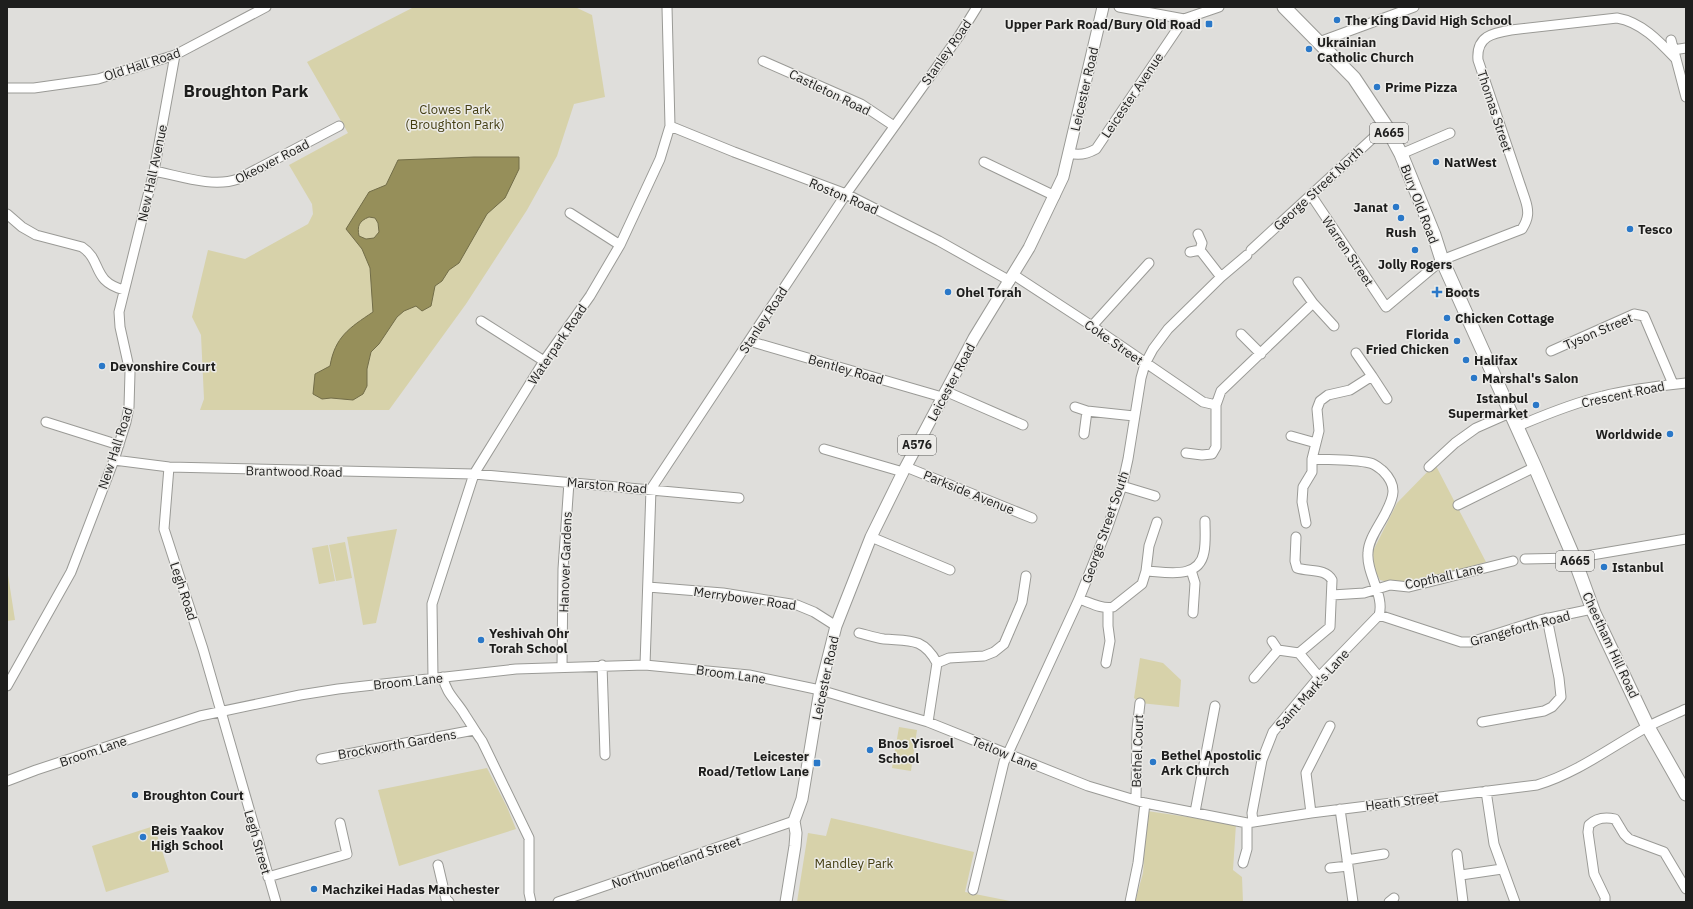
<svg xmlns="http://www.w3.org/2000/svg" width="1693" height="909" viewBox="0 0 1693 909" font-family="'IBM Plex Sans',sans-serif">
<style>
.green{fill:#d7d2aa}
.water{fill:#968f5a;stroke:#726d48;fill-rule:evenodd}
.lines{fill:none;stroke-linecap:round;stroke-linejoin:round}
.minor-casing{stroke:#9a9a96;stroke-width:11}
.major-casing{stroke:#9a9a96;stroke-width:13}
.highway-casing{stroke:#9a9a96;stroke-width:15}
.minor{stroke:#fff;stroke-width:9}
.major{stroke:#fff;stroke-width:11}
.highway{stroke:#fff;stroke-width:13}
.poi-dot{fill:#2a78c8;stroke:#ecebe8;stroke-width:1.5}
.labels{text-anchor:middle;stroke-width:3;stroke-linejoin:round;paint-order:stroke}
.shield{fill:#ecebe8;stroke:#5c5c5a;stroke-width:1}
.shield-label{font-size:12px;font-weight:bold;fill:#1e1e1d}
.poi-label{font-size:13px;font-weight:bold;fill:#1e1e1d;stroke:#ecebe8;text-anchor:start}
.street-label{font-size:13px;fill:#1e1e1d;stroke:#ecebe8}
.park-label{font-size:13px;fill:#433d12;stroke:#ecebe8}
.district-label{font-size:17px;font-weight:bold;fill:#1e1e1d;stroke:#ecebe8}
</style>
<rect width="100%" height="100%" fill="#dfdedb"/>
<path class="green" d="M414 7H575L592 15 605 97 574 104 557 156 527 210 466 304 389 410H200L204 399 201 335 192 317 208 250 245 259 308 224 313 214 312 204 289 165 348 133 307 62Z
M1435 464 1486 562C1457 570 1409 589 1380 580L1374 569 1373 551 1397 503Z
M397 529 376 623 363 625 347 537Z
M345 542 352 578 336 581 329 545Z
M328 545 335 581 319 584 312 548Z
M7 575H8L15 620 7 621Z
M1140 658 1163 663 1181 680 1179 707 1140 703 1134 698Z
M899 727 917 730 911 771 892 768Z
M487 768 507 807 516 829 399 866 378 790Z
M1147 811 1236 824 1233 870 1242 877 1243 902H1135L1143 873Z
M831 818C879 828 926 841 974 852L965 892 1015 902H797L808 833 826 836Z
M154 826 169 872 106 892 92 846Z"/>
<path class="water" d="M474 157H519V169L505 198 487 214 459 263 449 270 442 281 435 286 431 306 422 311 416 306 404 311 397 317 379 344 371 352 367 369V386L363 394 353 400 331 398 322 399 313 394 315 374 330 366C335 337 349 328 373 312L370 268 362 249 346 229 369 192 386 185 398 160ZM369 217 375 218 378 223 379 232 374 238 366 239 359 236C357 226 359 221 369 217Z"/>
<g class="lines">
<defs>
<path id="minor" d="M1119 7 1184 19 1219 7
M1671 40 1686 97
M1319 42 1414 7
M1673 50 1686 48
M763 61 861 104 894 126
M7 88H34L98 79 175 55 266 7
M670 126 734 152 846 194 939 241 1010 281
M1070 153C1079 156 1087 154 1096 149L1184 19
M1401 154 1450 133
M984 162 1055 196
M154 171C180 176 213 188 238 179L339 126
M1311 195 1386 307 1442 260 1522 229C1529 218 1529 211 1525 199L1478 60C1476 36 1493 33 1511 30L1617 18C1641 22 1659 41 1675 58
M570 213 620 245
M7 214 22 227 36 235 82 247C103 261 91 281 124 290
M1198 234 1202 243 1200 250 1221 277
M1251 250 1386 126
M1190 252 1200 250
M1014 275 1092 326 1203 402 1216 405
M1298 282 1313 303
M481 321 544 361
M1092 326 1149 263
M1241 334 1261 354
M749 341 942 397
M1551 351 1634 314 1644 316 1673 384
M1372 376 1387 399
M945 391 1023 425
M1075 407 1087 411
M46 422 119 445
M1516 427C1544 415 1573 403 1603 396 1630 389 1658 386 1686 383
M1084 434 1087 411 1134 416
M1291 436 1316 443
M824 449 903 472
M1186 453 1202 455 1212 454 1216 447V405L1221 391 1313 303 1334 326
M1312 459 1319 431 1317 409 1320 401 1328 395 1350 390 1372 376 1356 353
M114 460 169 467 474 474 739 498
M169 467 164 529 203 649 276 902
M906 467 1032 518
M1429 467 1455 443 1476 428 1510 413
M1122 486 1155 496
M1458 505 1535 467
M871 537 950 570
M1525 559 1574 558 1686 539
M1191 570 1195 583 1193 613
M1146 571 1149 546 1157 522
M648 587 723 593 797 605 814 612 836 626
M1332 595 1364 593 1390 585 1409 587 1513 561
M1079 599C1089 602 1102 610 1113 607L1142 584 1146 571C1167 572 1199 580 1204 552 1206 542 1205 531 1205 521
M1379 615 1461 642H1471L1540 620 1592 609
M859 633C867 635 876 638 884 639 909 641 923 637 937 663
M1272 641 1278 650
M1299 653 1319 677
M1106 663 1110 641 1108 626V608
M602 665 605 755
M645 665 651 489 846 194 959 36 977 7
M562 666 563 569 569 482
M443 677C446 694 457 701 465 715 471 724 476 733 482 741L529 838V893L531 902
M433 678 432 604 474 474 544 361 590 296 620 245 660 159 670 126 667 7
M1254 678 1278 650 1299 653 1330 627 1332 580C1326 568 1309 572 1297 568L1295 561 1296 537
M7 686 71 572 114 460 126 422 129 407 130 372 120 327 119 312 154 171 175 55
M928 722 937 663 949 658 984 656 994 652 1004 644 1022 602 1026 576
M1482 722 1544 711 1552 707 1561 697 1559 678 1547 618
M321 759 474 730
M7 781 36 770 200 716 300 695 338 689 516 669 645 665 749 675 820 690 928 722 1088 786 1145 803 1247 823 1311 813 1537 785C1577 773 1611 747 1647 727 1660 720 1673 715 1686 709
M1486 791 1494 844 1515 902
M1136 800 1137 729 1140 703
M1340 809 1353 902
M1195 812 1215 706
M1311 813 1306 773 1330 726
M1253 822 1252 813 1262 760 1273 732 1319 677 1379 615C1385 596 1366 573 1368 553 1368 540 1379 526 1385 514 1394 497 1398 486 1383 471 1379 468 1375 464 1370 463 1352 459 1331 460 1312 459V472L1303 487 1302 502 1306 523
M1457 854 1463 902
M1347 860 1384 854
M1243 863 1247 849V823
M438 865 446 899 449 902
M1330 868 1348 866
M1461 875 1502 869
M268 877 347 854 340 823
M973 890 1004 762 1079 599 1107 529 1122 486 1128 459 1141 378 1145 364 1153 349 1168 329 1221 277 1247 255
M558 902 794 821
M1130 902 1138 863 1145 803
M1389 902 1394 898
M1605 902V897L1594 874 1588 832 1589 825C1596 818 1606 817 1615 819L1624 834 1629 839 1664 852 1686 889"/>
<path id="major" d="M786 902 795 846 796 833 794 821 802 799 820 690 836 626 871 537 903 472 974 338 1029 248 1063 177 1103 7"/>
<path id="highway" d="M1284 7 1354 78 1386 126 1401 154 1434 235 1442 260 1535 467 1574 558 1594 613 1648 727 1686 794"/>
</defs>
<use href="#minor" class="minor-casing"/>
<use href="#major" class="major-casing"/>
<use href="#highway" class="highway-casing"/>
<use href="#minor" class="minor"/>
<use href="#major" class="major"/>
<use href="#highway" class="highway"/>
</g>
<g class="poi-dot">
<circle cx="1337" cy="20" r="4"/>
<rect x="1205" y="20" width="8" height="8" rx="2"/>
<circle cx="1309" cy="49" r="4"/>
<circle cx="1377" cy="87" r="4"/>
<circle cx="1436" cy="162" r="4"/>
<circle cx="1396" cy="207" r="4"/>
<circle cx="1401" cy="218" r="4"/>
<circle cx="1630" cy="229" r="4"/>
<circle cx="1415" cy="250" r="4"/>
<circle cx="948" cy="292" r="4"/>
<path d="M1435 286h4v4h4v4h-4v4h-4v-4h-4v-4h4z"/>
<circle cx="1447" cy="318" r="4"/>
<circle cx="1457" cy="341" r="4"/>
<circle cx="1466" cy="360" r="4"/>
<circle cx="102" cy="366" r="4"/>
<circle cx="1474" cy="378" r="4"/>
<circle cx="1536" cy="405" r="4"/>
<circle cx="1670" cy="434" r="4"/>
<circle cx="1604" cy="567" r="4"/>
<circle cx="481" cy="640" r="4"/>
<circle cx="870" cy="750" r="4"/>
<circle cx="1153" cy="762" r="4"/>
<rect x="813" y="759" width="8" height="8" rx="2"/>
<circle cx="135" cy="795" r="4"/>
<circle cx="143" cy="837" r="4"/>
<circle cx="314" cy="889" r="4"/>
</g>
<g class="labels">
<g class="shield">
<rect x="1370" y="123" width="38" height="20" rx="3"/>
<rect x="898" y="435" width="38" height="20" rx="3"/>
<rect x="1556" y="551" width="38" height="20" rx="3"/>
</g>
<g class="shield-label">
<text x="1389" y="137">A665</text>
<text x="917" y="449">A576</text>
<text x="1575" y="565">A665</text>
</g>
<g class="poi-label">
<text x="1345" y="25">The King David High School</text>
<text x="1201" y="29" text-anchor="end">Upper Park Road/Bury Old Road</text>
<text x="1317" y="47">Ukrainian<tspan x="1317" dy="15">Catholic Church</tspan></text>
<text x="1385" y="92">Prime Pizza</text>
<text x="1444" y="167">NatWest</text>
<text x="1388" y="212" text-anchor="end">Janat</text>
<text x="1638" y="234">Tesco</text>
<text x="1401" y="237" text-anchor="middle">Rush</text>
<text x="1415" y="269" text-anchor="middle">Jolly Rogers</text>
<text x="956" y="297">Ohel Torah</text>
<text x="1445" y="297">Boots</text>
<text x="1455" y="323">Chicken Cottage</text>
<text x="1449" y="339" text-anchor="end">Florida<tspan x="1449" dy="15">Fried Chicken</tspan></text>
<text x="1474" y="365">Halifax</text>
<text x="110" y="371">Devonshire Court</text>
<text x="1482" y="383">Marshal's Salon</text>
<text x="1528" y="403" text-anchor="end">Istanbul<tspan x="1528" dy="15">Supermarket</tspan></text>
<text x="1662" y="439" text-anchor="end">Worldwide</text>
<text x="1612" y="572">Istanbul</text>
<text x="489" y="638">Yeshivah Ohr<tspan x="489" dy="15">Torah School</tspan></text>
<text x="878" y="748">Bnos Yisroel<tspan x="878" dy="15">School</tspan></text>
<text x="1161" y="760">Bethel Apostolic<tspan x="1161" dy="15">Ark Church</tspan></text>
<text x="809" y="761" text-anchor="end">Leicester<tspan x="809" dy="15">Road/Tetlow Lane</tspan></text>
<text x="143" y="800">Broughton Court</text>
<text x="151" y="835">Beis Yaakov<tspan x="151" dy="15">High School</tspan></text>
<text x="322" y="894">Machzikei Hadas Manchester</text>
</g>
<g class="street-label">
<text transform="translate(946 52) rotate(-55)" y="5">Stanley Road</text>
<text transform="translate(142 64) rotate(-18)" y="5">Old Hall Road</text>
<text transform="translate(1084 89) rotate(-77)" y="5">Leicester Road</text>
<text transform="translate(830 92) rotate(26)" y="5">Castleton Road</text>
<text transform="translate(1132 95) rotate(-56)" y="5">Leicester Avenue</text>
<text transform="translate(1495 111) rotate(72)" y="5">Thomas Street</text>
<text transform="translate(272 161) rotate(-27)" y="5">Okeover Road</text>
<text transform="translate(152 173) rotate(-78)" y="5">New Hall Avenue</text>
<text transform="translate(1318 188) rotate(-43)" y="5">George Street North</text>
<text transform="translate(844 196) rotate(23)" y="5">Roston Road</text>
<text transform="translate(1420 204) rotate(69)" y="5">Bury Old Road</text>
<text transform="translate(1348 251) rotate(56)" y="5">Warren Street</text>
<text transform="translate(763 320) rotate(-57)" y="5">Stanley Road</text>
<text transform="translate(1598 331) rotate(-23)" y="5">Tyson Street</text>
<text transform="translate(1114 342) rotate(35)" y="5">Coke Street</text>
<text transform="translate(557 344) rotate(-56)" y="5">Waterpark Road</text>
<text transform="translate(846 369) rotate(16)" y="5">Bentley Road</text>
<text transform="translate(951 382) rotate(-62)" y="5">Leicester Road</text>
<text transform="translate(1623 394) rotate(-12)" y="5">Crescent Road</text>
<text transform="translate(115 448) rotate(-72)" y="5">New Hall Road</text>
<text transform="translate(294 471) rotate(1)" y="5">Brantwood Road</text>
<text transform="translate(607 485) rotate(5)" y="5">Marston Road</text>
<text transform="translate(969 492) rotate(22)" y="5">Parkside Avenue</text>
<text transform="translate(1105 527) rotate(-71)" y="5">George Street South</text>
<text transform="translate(565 562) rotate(-88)" y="5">Hanover Gardens</text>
<text transform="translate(1444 576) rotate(-12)" y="5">Copthall Lane</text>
<text transform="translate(184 591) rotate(72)" y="5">Legh Road</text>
<text transform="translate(745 598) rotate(8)" y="5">Merrybower Road</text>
<text transform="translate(1520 628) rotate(-15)" y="5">Grangeforth Road</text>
<text transform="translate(1611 645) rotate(65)" y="5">Cheetham Hill Road</text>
<text transform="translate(731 674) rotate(8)" y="5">Broom Lane</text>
<text transform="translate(825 678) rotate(-78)" y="5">Leicester Road</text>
<text transform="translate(408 681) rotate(-6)" y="5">Broom Lane</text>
<text transform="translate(1312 689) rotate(-48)" y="5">Saint Mark's Lane</text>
<text transform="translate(397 744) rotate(-10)" y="5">Brockworth Gardens</text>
<text transform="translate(93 751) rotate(-19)" y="5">Broom Lane</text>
<text transform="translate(1137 751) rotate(-88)" y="5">Bethel Court</text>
<text transform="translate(1005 753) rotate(22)" y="5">Tetlow Lane</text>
<text transform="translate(1402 801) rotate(-7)" y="5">Heath Street</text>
<text transform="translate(258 842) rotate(74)" y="5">Legh Street</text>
<text transform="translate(676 862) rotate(-19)" y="5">Northumberland Street</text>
</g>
<g class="park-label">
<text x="455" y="114">Clowes Park<tspan x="455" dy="15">(Broughton Park)</tspan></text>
<text x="854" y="868">Mandley Park</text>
</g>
<g class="district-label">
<text x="246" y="97">Broughton Park</text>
</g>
</g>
<rect width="1693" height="909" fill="none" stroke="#1e1e1d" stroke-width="16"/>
</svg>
